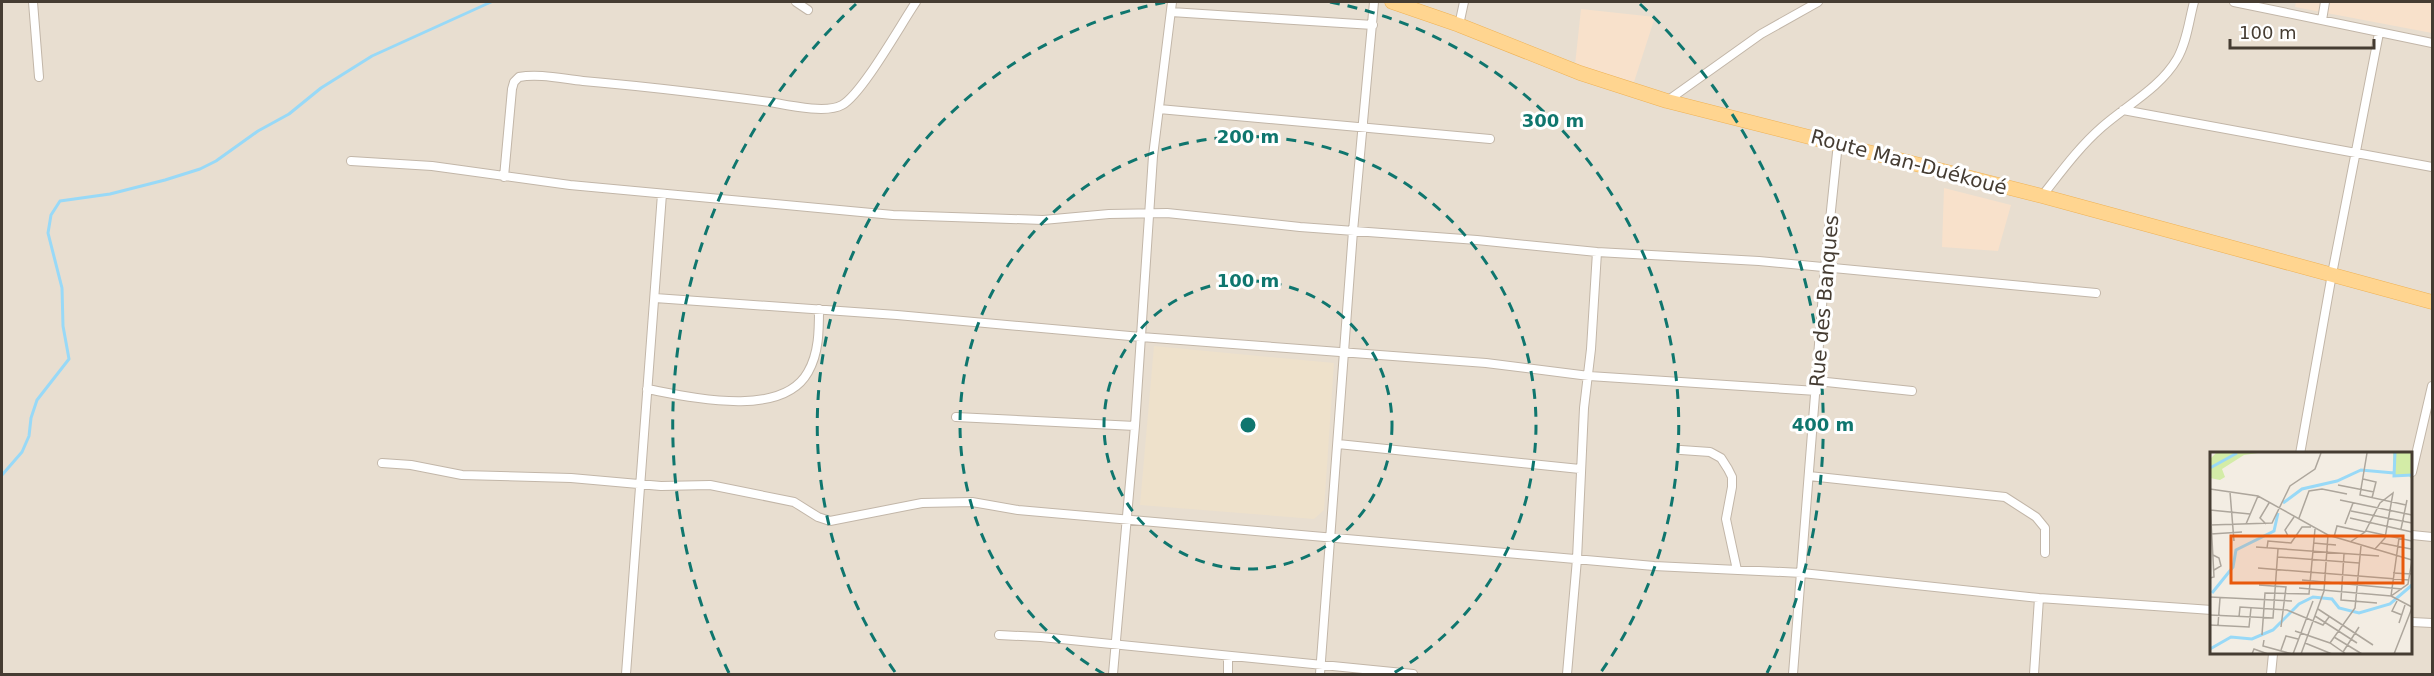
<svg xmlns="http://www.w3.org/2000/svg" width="2434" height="676" viewBox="0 0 2434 676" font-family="'DejaVu Sans',sans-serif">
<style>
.residential{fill:#e8ded0;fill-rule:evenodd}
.commercial{fill:#f8e1cb}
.education{fill:#eee1cb}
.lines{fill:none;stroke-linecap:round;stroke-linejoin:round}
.stream{stroke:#98d9f7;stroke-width:3}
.street-casing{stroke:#c2b6a8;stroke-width:10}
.primary-casing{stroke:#efb255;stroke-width:15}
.street{stroke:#fff;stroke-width:8}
.primary{stroke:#ffd590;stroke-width:14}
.ring{fill:none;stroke:#0f766e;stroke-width:3;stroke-dasharray:10 8}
.labels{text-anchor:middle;stroke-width:6;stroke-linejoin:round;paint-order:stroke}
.street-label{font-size:20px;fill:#453c32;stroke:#fff}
.inset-river{fill:none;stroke:#98d9f7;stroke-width:3}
.inset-road{fill:none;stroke:#ada69c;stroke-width:1.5}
.view{fill:#e8590c;fill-opacity:0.15;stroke:#e8590c;stroke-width:3}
.inset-edge{fill:none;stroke:#453c32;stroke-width:3}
.centre{fill:#0f766e;stroke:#fff;stroke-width:3}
.ring-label{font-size:18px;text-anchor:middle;font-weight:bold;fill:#0f766e;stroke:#fff;stroke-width:6;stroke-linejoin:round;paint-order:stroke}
</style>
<rect width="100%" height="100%" fill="#f3ede3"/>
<path class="residential" d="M2 2H2432V674H2ZM2212 454H2412V654H2212Z"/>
<path class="commercial" d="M2296 2H2432V33L2295 7Z
M1581 9 1655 17 1634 82 1575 65Z
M1944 188 2011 205 1998 251 1942 247Z"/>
<path class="education" d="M1154 346 1334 363 1324 510 1314 519 1140 505Z"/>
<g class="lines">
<path class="stream" d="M2 475 22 452 29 436 31 418 37 400 69 359 63 326 62 288 48 233 51 215 60 201 110 194 165 180 200 169 216 161 258 131 289 114 321 88 372 56 491 2"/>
<defs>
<path id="street" d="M33 2 39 77
M796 2 808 10
M2234 2 2432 43
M1171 12 1373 25
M2322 20 2325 2
M1459 25 1464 2
M1667 101 1761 34 1818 2
M1159 109 1490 139
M2123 110 2432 167
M351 161 432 166 570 185 893 215 1043 220 1109 214 1167 213 1300 227 1477 240 1597 252 1759 261 2096 293
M504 177 512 89 514 82 519 77C539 73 563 79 583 81 645 86 708 94 770 102 787 105 826 114 842 105 862 94 901 24 916 2
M2042 196C2061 172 2079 147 2102 127 2127 105 2160 88 2177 59 2187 42 2189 20 2194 2
M655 298 897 315 1141 337 1486 363 1589 376 1817 391
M1817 381 1912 391
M647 389C690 397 782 419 808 372 819 353 819 330 819 309
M956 417 1135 426
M1338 444 1580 469
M1681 450 1710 452 1721 458 1728 469 1732 477V487L1726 519 1737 570
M2300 454 2332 274 2379 33
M382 463 411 465 462 475 571 478 661 486 710 485 794 502 818 517 830 521 922 503 972 502 1018 510 1654 566 1802 573 2039 598 2212 610
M2412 472 2432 386
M1809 476 2005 497 2036 517 2045 528V553
M2412 535 2432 537
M2412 622 2432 623
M999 635 1041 637 1413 674
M626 674 662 194
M1113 674 1135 426 1153 156 1172 2
M1228 674V657
M1320 674 1353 231 1374 2
M1567 674 1577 559 1584 408 1591 349 1597 252
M1793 674 1825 268 1838 143
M2034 674 2039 598
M2271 674 2273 654"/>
<path id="primary" d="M1392 2 1459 25 1580 73 1667 101 2042 196 2432 302"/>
</defs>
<use href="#street" class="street-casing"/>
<use href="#primary" class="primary-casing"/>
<use href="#street" class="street"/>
<use href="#primary" class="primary"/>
</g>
<g class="ring">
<circle cx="1248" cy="425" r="144"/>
<path d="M1104 674A288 288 0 1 1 1392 674"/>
<path d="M895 672A431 431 0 0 1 1166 2M1330 2A431 431 0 0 1 1601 672"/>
<path d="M729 673A575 575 0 0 1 856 4M1640 4A575 575 0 0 1 1767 673"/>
</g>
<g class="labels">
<g class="street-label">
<text transform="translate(1909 162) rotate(15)" y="7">Route Man-Duékoué</text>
<text transform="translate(1824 301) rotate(-85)" y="7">Rue des Banques</text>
</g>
</g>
<g transform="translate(2210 452)">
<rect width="202" height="202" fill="#f3ede3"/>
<path d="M6 1H48L34 3 12 17 15 25 10 28 0 26V7ZM183 1H202V28L199 24H183Z" fill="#d3eca7"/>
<path class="inset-river" d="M185 1 184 24 202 23M0 16 27 1M73 51 92 37 127 29 151 18 184 21M2 141 23 115 26 98 64 79 68 61M0 197 21 185 42 187 63 178 89 152 103 145 122 147 129 156 149 161 180 152 202 133"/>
<path class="inset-road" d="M157 1 150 43 196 53M153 27 166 30 162 46M128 33 164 40M0 37 48 44 118 83 202 108M20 40 24 89M130 48 202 63M0 50 4 125 0 126M0 58 40 62M141 59 202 71M89 66 99 39 112 37 137 42M140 66 202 80M36 72 48 44M56 72 50 66 59 51M135 72 143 51M0 73 62 71 80 34 105 17 111 1M191 77 197 48M156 79 202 89M1 82 32 80M78 84 75 78 84 65M124 85 127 74 155 80M189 86 181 144 202 155M140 90 155 80 170 51 183 41 175 86 165 97M103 91 126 93M171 91 201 97M46 95 169 104M57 96 58 89 81 91 92 75H101M134 102 131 148 167 151M3 103 9 106 11 114 4 118M68 105 149 111M48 116 199 128M183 121 202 122M92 128 192 137M49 133 76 135 71 175M89 136 181 144 198 132 202 108M0 145 82 149M187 149 182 159 192 163M108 157 163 193M0 163 63 166 68 97M105 164 147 191M29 165 30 155 77 158 113 173 119 165M189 171 195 153M0 173 39 175 41 156M8 173 10 146M85 179 120 191 136 202M52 183 55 141 99 142 105 77M124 185 152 202M54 188 53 194 82 202M95 191 122 202M120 191 145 156 151 94M71 198 76 184 88 187M133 200 149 175M42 202 44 197 58 202M83 202 103 149M91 202 114 139 118 83M184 202 202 156"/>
<path class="view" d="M21 84H193V131H21Z"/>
<rect width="202" height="202" class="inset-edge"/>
</g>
<circle cx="1248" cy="425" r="9" class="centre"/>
<g class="ring-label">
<text x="1553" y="127">300 m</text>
<text x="1248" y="143">200 m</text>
<text x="1248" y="287">100 m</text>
<text x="1823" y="431">400 m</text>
</g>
<rect width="2434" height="676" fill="none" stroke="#453c32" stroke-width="6"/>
<path d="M2230 39v9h144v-9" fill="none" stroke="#453c32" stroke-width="3"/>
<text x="2239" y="39" font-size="18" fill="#453c32" stroke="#ffffff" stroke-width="4.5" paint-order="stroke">100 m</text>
</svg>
